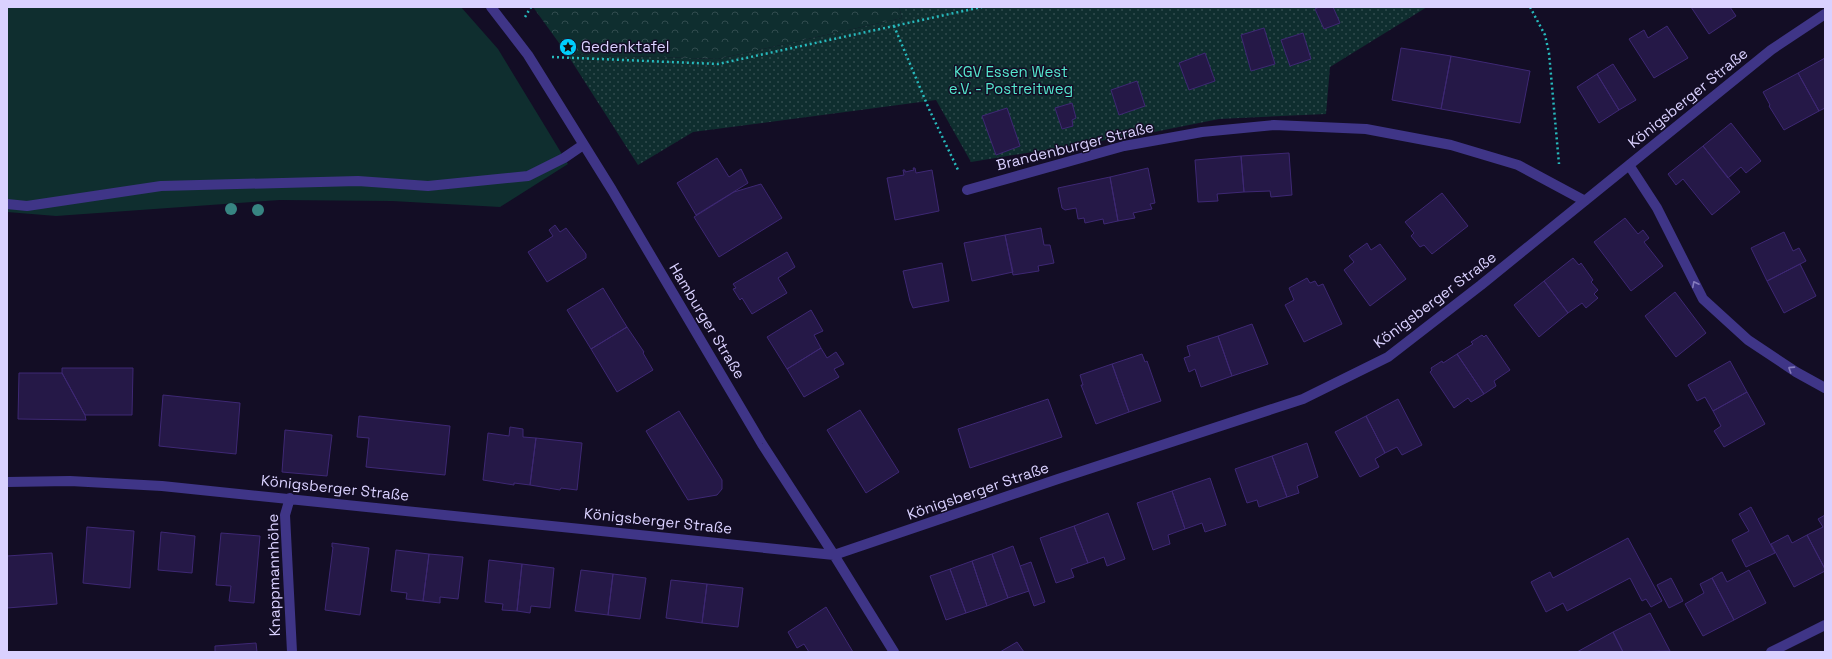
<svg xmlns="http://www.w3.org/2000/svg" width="1832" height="659" viewBox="0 0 1832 659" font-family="'Space Grotesk',sans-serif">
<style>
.grass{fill:#0f2e2f}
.park{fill:url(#park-crowns)}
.garden{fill:url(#garden-dots)}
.building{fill:#251847;stroke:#3e2874}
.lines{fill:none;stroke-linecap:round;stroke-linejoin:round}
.path{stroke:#27babd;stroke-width:2.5;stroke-dasharray:2 3;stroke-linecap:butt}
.minor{stroke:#3f3587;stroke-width:10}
.tree{fill:#378582}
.oneway{stroke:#857bbd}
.labels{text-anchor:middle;stroke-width:3;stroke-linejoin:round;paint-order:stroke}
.poi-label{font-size:15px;fill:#dad1ff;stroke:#130d25;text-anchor:start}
.park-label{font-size:15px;fill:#55e7ce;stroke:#130d25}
.street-label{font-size:15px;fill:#dad1ff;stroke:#130d25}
</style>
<defs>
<pattern id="park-crowns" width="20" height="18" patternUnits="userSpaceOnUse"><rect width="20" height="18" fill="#0f2e2f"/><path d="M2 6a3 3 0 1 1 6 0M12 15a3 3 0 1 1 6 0" fill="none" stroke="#314b4e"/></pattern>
<pattern id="garden-dots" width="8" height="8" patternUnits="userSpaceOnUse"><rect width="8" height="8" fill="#0f2e2f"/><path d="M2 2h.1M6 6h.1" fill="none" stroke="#314b4e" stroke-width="1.8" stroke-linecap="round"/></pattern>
</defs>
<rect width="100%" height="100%" fill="#130d25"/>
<path class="grass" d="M7 7H461L498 49 568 164 500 207 392 201 280 200 56 216 7 212Z"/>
<path class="park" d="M533 7H899L902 18 718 59 567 54Z"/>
<path class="garden" d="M899 7H1427L1330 67 1326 114 1219 119 1149 133 971 162 936 100 693 132 638 165 567 54 718 59 902 18Z"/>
<path class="building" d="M1319 7H1333L1340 23 1324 29 1315 9Z
M1691 7H1730L1736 16 1709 34Z
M1667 26 1688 58 1654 78 1629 39 1644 30 1648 38Z
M1264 28 1275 64 1251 71 1241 35Z
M1303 33 1311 59 1290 66 1281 40Z
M1401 48 1451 56 1441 109 1392 100Z
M1205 53 1215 81 1189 90 1179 63Z
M1451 56 1530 71 1520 123 1441 109Z
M1825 58V108L1819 111 1798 73Z
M1613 64 1636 100 1619 110 1597 74Z
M1798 73 1819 111 1784 130 1769 106 1770 105 1763 92Z
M1597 74 1619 110 1599 123 1577 87Z
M1137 81 1145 106 1119 115 1111 90Z
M1072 103 1076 118 1072 120 1073 126 1062 129 1055 108Z
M1007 108 1020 146 996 155 982 116Z
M1731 123 1761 161 1746 173 1741 167 1728 178 1703 146Z
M1703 146 1740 192 1712 215 1683 179 1676 185 1668 174Z
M1289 153 1292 195 1271 197 1270 191 1244 192 1241 156Z
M1241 156 1244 192 1217 194 1218 201 1198 202 1195 160Z
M717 158 729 177 741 169 748 183 696 215 677 183Z
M913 168H915L916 173 932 170 939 211 895 220 887 178 904 175 903 170H905V172L914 170Z
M1148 168 1155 203 1150 204 1152 209 1133 213 1135 218 1118 221 1110 177Z
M1110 177 1118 221 1104 224 1103 219 1085 223 1084 218 1078 219 1076 208 1065 210 1062 208 1058 188Z
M761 184 782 218 719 257 694 217 734 192Z
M1442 193 1468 226 1432 254 1424 245 1420 247 1411 236 1414 233 1405 222Z
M1625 218 1638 234 1643 230 1649 238 1644 242 1663 266 1631 291 1594 242Z
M555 225 560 232 566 228 586 254V258L547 282 528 252 553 236 549 230Z
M1041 228 1044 245H1050L1054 263 1038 266 1039 271 1013 275 1005 235Z
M1784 232 1793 251 1799 248 1806 261 1767 281 1751 248Z
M1005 235 1013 272 972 281 964 243Z
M1367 243 1371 250 1380 244 1406 279 1370 306 1344 270 1354 262 1349 256Z
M787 252 795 267 778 278 787 293 752 314 742 298 740 300 733 289 736 288 733 284Z
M1573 258 1579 265 1581 263 1593 280 1591 282 1598 290 1594 294 1598 298 1586 308 1582 303 1568 313 1544 281Z
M942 263 949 301 913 308 910 301 903 271Z
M1800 264 1816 296 1784 313 1767 281Z
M1307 278 1310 283 1315 281 1318 286 1323 284 1342 324 1304 342 1285 305 1294 300 1289 288Z
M1544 281 1568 313 1539 337 1514 305Z
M603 288 627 327 591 349 567 310Z
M1675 292 1706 333 1676 357 1645 316Z
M811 310 823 331 814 335 821 348 787 369 767 337Z
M1252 324 1268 364 1232 376 1218 336Z
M627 327 644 352 643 353 653 370 617 392 591 349Z
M1482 335 1484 337 1486 335 1510 370 1494 381 1496 386 1484 394 1457 354 1473 344 1471 342Z
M1218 336 1232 376 1201 387 1195 369 1189 372 1184 358 1190 356 1187 346Z
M821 348 827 358 836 352 844 364 834 369 839 377 804 397 787 369Z
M1142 354 1145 362 1147 361 1161 401 1129 412 1112 364Z
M1457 354 1484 394 1471 402 1468 398 1454 408 1430 372 1432 370 1431 368 1442 361 1443 363Z
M1730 361 1747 392 1713 411 1705 397 1697 401 1688 385Z
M1112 364 1129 412 1096 424 1081 385H1083L1080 375Z
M62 368H133L132 415H85L62 373Z
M19 373H62L85 415 86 420 18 419Z
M1747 392 1765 424 1724 447 1714 431 1721 426 1713 411Z
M163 395 240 403 236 454 159 446Z
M1048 399 1062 437 970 468 958 429Z
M1398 399 1422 445 1402 455 1397 447 1385 453 1366 416Z
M860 410 899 472 866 493 827 430Z
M679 411 722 480V489L717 495 688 500 646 431Z
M359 416 450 426 445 475 366 467 369 438 357 437Z
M1366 416 1385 453 1375 459 1379 467 1360 477 1335 432Z
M510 427 523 429V437L536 438 530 485 514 483V485L483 480 488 433 509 436Z
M285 430 332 435 327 476 282 472Z
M536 438 582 443 577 490 561 488 560 490 530 485Z
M1307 443 1318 477 1297 486 1299 493 1287 497 1272 456Z
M1272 456 1287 497 1259 507 1257 500 1247 503 1235 469Z
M1210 478 1226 525 1205 532 1202 523 1185 529 1172 491Z
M1172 491 1185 529 1168 535 1170 544 1153 550 1137 503Z
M1751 507 1775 553 1746 567 1732 540 1749 531 1739 514Z
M1108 513 1125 559 1107 566 1104 557 1088 563 1074 526Z
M1825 515V569L1807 535 1823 527 1818 519Z
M1074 526 1088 563 1071 569 1074 577 1056 583 1040 538Z
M87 527 134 531 130 588 83 583Z
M161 532 195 536 192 573 158 570Z
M221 533 260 536 254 603 229 601 231 586 216 585Z
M1788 535 1792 543 1807 535 1825 569V571L1794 587 1771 544Z
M1628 538 1662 601 1651 607 1646 599 1642 601 1630 578 1567 611 1563 603 1546 612 1531 582 1550 572 1553 578Z
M332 543 369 548 360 615 325 610 333 547H332Z
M1013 546 1029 591 1008 598 992 554Z
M396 550 429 554 423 601 406 599 407 593 391 591Z
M52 553 57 604 7 608V556Z
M429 554 463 557 458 599 440 597V603L423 601Z
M992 554 1008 598 987 606 972 561Z
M489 560 522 564 517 611 502 610 503 604 485 602Z
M972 561 987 606 966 613 950 569Z
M1031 562 1045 602 1034 606 1020 566Z
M522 564 554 568 550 608 531 606 530 613 517 611Z
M950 569 966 613 946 620 930 576Z
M581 570 613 574 608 615 575 611Z
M1749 570 1766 603 1734 620 1712 578 1722 572 1727 582Z
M613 574 646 578 640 619 608 615Z
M1671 578 1683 601 1669 608 1657 585Z
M1712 578 1734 620 1703 636 1685 604 1704 593 1700 584Z
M671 580 707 584 702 623 666 618Z
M707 584 743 588 738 627 702 623Z
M826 607 853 652H809L804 644 797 648 788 632Z
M1650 613 1670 651 1623 652 1613 632Z
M1613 632 1623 652H1577Z
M1017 642 1024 652H1000Z
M256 643 257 652H215V646Z"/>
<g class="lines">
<path class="path" d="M1530 7 1545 35 1549 53 1559 164
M525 17 531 7
M894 26 929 109 959 172
M552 57 718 64 982 7"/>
<path class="minor" d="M491 7 528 55 612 190 762 444 834 555 894 652
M1629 165 1657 208 1703 299 1748 340 1796 372 1825 388
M967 190 1124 146 1202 132 1274 125 1366 129 1451 145 1518 165 1585 201
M7 204 27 206 161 186 358 181 428 186 528 176 564 158 583 145
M7 482 70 481 162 486 834 555 1058 479 1303 399 1388 357 1481 285 1771 50 1825 14
M290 498 285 515 292 652
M1771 652 1825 625"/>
</g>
<g class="tree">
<circle cx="231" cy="209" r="6"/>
<circle cx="258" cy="210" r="6"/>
</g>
<defs><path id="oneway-chevron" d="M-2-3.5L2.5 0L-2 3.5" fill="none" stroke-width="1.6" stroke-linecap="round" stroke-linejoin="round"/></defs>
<g class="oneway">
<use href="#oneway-chevron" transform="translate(1695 284) rotate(-117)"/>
<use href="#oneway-chevron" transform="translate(1791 369) rotate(-147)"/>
</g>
<defs>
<symbol id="sight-disc" viewBox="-11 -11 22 22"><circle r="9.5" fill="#00cefc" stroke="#130d25"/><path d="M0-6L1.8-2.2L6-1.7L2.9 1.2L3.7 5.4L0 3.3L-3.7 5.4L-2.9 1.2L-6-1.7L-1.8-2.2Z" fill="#111"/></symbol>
</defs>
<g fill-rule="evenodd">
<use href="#sight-disc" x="558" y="37" width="20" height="20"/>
</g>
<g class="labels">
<g class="poi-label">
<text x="581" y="52">Gedenktafel</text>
</g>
<g class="park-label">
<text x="1011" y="77">KGV Essen West<tspan x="1011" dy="17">e.V. - Postreitweg</tspan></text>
</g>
<g class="street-label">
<text transform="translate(1688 98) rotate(-39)" y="5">Königsberger Straße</text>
<text transform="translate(1075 146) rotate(-14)" y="5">Brandenburger Straße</text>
<text transform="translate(1435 300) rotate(-37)" y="5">Königsberger Straße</text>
<text transform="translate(707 321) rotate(59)" y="5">Hamburger Straße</text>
<text transform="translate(335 488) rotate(6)" y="5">Königsberger Straße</text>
<text transform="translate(978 491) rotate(-19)" y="5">Königsberger Straße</text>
<text transform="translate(658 521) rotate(6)" y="5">Königsberger Straße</text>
<text transform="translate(274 575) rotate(-91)" y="5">Knappmannhöhe</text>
</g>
</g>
<rect width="1832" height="659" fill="none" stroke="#dad1ff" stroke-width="16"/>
</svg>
